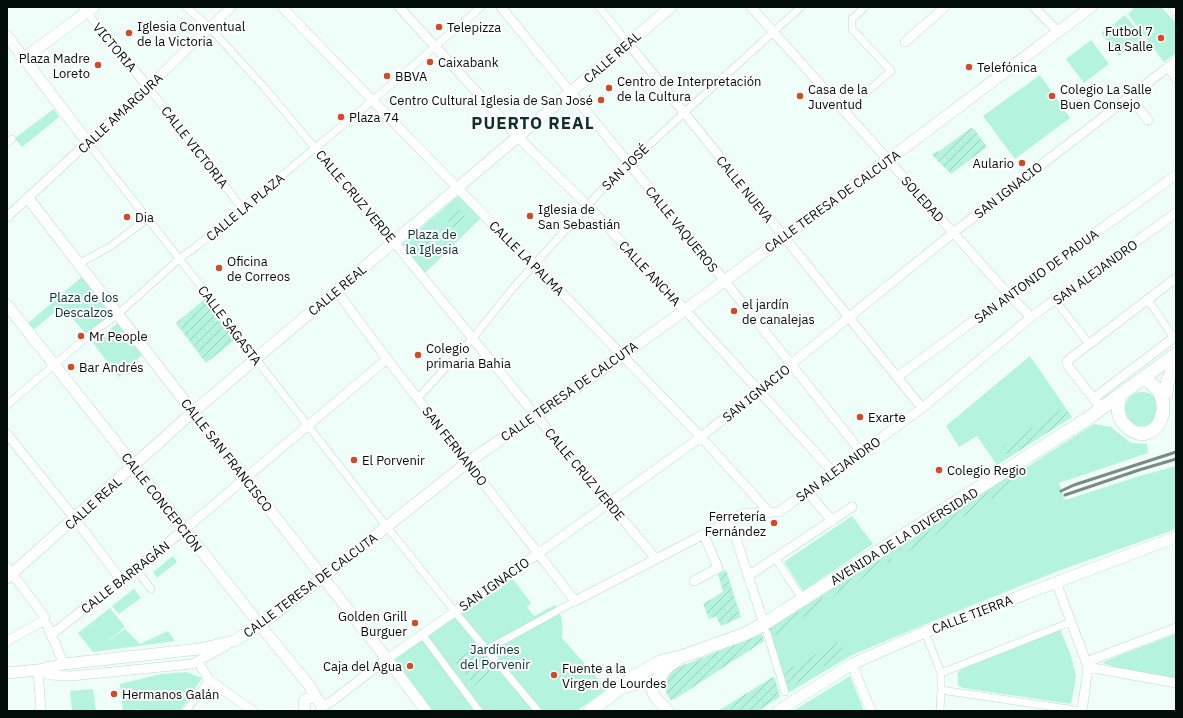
<svg xmlns="http://www.w3.org/2000/svg" width="1183" height="718" viewBox="0 0 1183 718" font-family="'IBM Plex Sans',sans-serif">
<style>
.green{fill:#b4f3de}
.garden{fill:url(#garden-furrows)}
.lines{fill:none;stroke-linecap:round;stroke-linejoin:round}
.pedestrian-casing{stroke:#b8dccf;stroke-width:8}
.minor-casing{stroke:#b8dccf;stroke-width:10}
.tertiary-casing{stroke:#b8dccf;stroke-width:12}
.secondary-casing{stroke:#b8dccf;stroke-width:14}
.pedestrian{stroke:#fff;stroke-width:7}
.minor{stroke:#fff;stroke-width:9}
.tertiary{stroke:#fff;stroke-width:11}
.secondary{stroke:#fff;stroke-width:13}
.rail{stroke:#7d8a85;stroke-width:3}
.poi-dot{fill:#d44a26;stroke:#fff;stroke-width:1.5}
.labels{text-anchor:middle;stroke-width:4;stroke-linejoin:round;paint-order:stroke}
.poi-label{font-size:13px;fill:#030e0a;stroke:#fff;text-anchor:start}
.street-label{font-size:13px;fill:#030e0a;stroke:#fff}
.park-label{font-size:13px;fill:#003327;stroke:#fff}
.district-label{font-size:17px;font-weight:bold;letter-spacing:1px;fill:#0f3027;stroke:#fff}
</style>
<defs>
<pattern id="garden-furrows" width="10" height="10" patternUnits="userSpaceOnUse"><rect width="10" height="10" fill="#b4f3de"/><path d="M-1 1l2-2M0 10L10 0M9 11l2-2" fill="none" stroke="#99cfbd"/></pattern>
</defs>
<rect width="100%" height="100%" fill="#effef9"/>
<path class="green" d="M1135 7H1161L1176 23V53L1164 62 1128 14Z
M1125 15 1143 38 1131 47 1114 24Z
M1113 24 1130 47 1119 56 1101 33Z
M1091 40 1109 64 1084 83 1066 59Z
M1040 75 1070 118 1015 159 983 116Z
M54 109 59 117 22 147 15 138Z
M459 195 481 218 424 274 402 244Z
M83 276 115 313 86 334 62 306 32 331 27 324Z
M119 322 144 353 119 377 93 343Z
M1030 356 1072 417 997 465 977 436 959 447 946 426Z
M1125 409a17 17 0 1 1 34 0a17 17 0 1 1-34 0Z
M1094 424 1111 427 1131 443 1147 444 1148 453 1059 483 1065 500 1143 475 1176 466V529L1058 571 938 619 852 655 788 693 765 631 1019 467 1021 471Z
M852 516 873 544 803 591 784 562Z
M173 556 177 562 157 578 153 572Z
M513 579 531 603 527 607 534 616 555 605C563 616 563 624 562 638L607 689 577 711H432L392 659Z
M134 589 141 598 119 614 112 606Z
M110 608 125 627 104 644 125 629 140 644 168 631 175 641 93 652 78 633Z
M1060 629 1071 656 1076 676 1071 704 963 688 958 685V673L962 668Z
M1176 634V678L1122 669 1102 663 1120 655Z
M186 672 202 678 180 711H140L139 709 132 710V711H123L120 684 161 674Z
M850 676 864 711H793Z
M93 689 96 711H72L70 691Z"/>
<path class="garden" d="M971 128 974 129 987 147 951 174 932 155 937 151 938 152Z
M458 209 466 217 457 227H453L446 219Z
M418 244a8 8 0 1 1 16 0a8 8 0 1 1-16 0Z
M205 299 236 339 206 363 176 323Z
M1065 407 1072 417 1009 457 1002 447Z
M1013 476 1016 483 901 556 899 550Z
M890 554 892 560 833 596 832 591Z
M726 570 741 617 721 626 716 616 709 619 703 604 723 592 718 574Z
M822 597 825 603 772 637 769 630Z
M762 634 764 641 675 699 671 700C661 689 665 678 674 669Z
M840 641 845 653 789 688 783 672Z
M474 643 495 670 474 686 452 658Z
M773 677 775 678 780 697 758 711H718Z"/>
<g class="lines">
<defs>
<path id="pedestrian" d="M82 7 108 38
M186 7 210 28 264 87 394 242
M599 7 628 43
M865 7 852 19V29L891 71 865 93
M148 87 242 208
M7 143 12 139
M88 143 196 280 256 359 387 527 455 612 538 711
M79 264 111 246 147 219
M1055 300 1089 344
M1148 300 1174 338
M418 398 473 338 513 288 608 183 684 113 801 7
M7 405 88 336 118 314 179 259 197 246 373 100 481 7
M775 558 799 594
M136 569 151 589
M925 632 941 673V690L940 711
M767 633 785 692
M422 634 479 711
M486 650 575 601
M941 673 1071 622
M941 690 1082 711
M186 711 209 680"/>
<path id="minor" d="M282 7 508 240 535 265 701 437 769 512
M399 7 518 137 587 205 685 310 833 472
M501 7 724 280 861 452
M751 7 1009 295 1031 317
M1034 7 1058 32
M1173 7 1176 11
M108 38 148 87
M905 42 945 7
M628 43 922 408
M1168 67 1176 78
M1130 97 1148 120
M7 217 148 87 231 7
M394 242 532 411 656 559
M336 290 387 359 575 601 745 513 779 512 922 408 1031 317 1176 213
M897 377 1009 295 1176 175
M1094 398 1176 336
M1101 408 1068 366 1067 361 1176 278
M7 434 72 515 121 580
M807 491 832 521
M730 520 764 624
M7 567 45 617 43 621
M748 576 852 507
M694 581 718 568 704 535
M1056 582 1088 667 1082 711
M51 635 185 529 387 359
M7 641 43 621 47 625 64 664
M198 661 209 680 253 711
M1086 662 1176 628
M852 664 871 711
M1088 667 1176 683
M322 707 332 701 387 659 539 553 701 437 953 233 1176 61
M39 711H41L38 670 50 675 71 676 192 664 198 661 227 645"/>
<path id="tertiary" d="M7 36 88 143
M24 58 94 7
M28 198 193 412 387 659 426 711
M7 305 264 630 309 685 317 699
M7 578 193 412 671 7
M7 673 38 670 64 664 199 649 234 641 242 636 260 625 323 577 468 462 603 369 685 310 888 160 1091 7
M649 684 655 697 668 711
M305 711 304 702 306 699 314 697 321 703V711
M778 711 852 664 925 632 1176 537"/>
<path id="secondary" d="M1166 393C1167 382 1168 375 1176 367
M1120 396C1117 406 1117 417 1125 425 1156 456 1183 395 1143 379
M626 686 642 682 649 684H654L667 667 677 660
M590 711 624 685 632 678 658 663 667 660 678 658 745 634 764 624 1087 419 1176 354"/>
</defs>
<use href="#pedestrian" class="pedestrian-casing"/>
<use href="#minor" class="minor-casing"/>
<use href="#tertiary" class="tertiary-casing"/>
<use href="#secondary" class="secondary-casing"/>
<use href="#pedestrian" class="pedestrian"/>
<use href="#minor" class="minor"/>
<use href="#tertiary" class="tertiary"/>
<use href="#secondary" class="secondary"/>
<path class="rail" d="M1061 491 1074 485 1176 452
M1065 495 1139 470 1176 459"/>
</g>
<g class="poi-dot">
<circle cx="439" cy="27" r="4"/>
<circle cx="129" cy="33" r="4"/>
<circle cx="1161" cy="38" r="4"/>
<circle cx="430" cy="62" r="4"/>
<circle cx="98" cy="65" r="4"/>
<circle cx="969" cy="67" r="4"/>
<circle cx="387" cy="76" r="4"/>
<circle cx="609" cy="88" r="4"/>
<circle cx="800" cy="96" r="4"/>
<circle cx="1052" cy="96" r="4"/>
<circle cx="601" cy="100" r="4"/>
<circle cx="341" cy="117" r="4"/>
<circle cx="1022" cy="163" r="4"/>
<circle cx="530" cy="216" r="4"/>
<circle cx="127" cy="217" r="4"/>
<circle cx="219" cy="268" r="4"/>
<circle cx="734" cy="311" r="4"/>
<circle cx="81" cy="336" r="4"/>
<circle cx="418" cy="355" r="4"/>
<circle cx="71" cy="367" r="4"/>
<circle cx="860" cy="417" r="4"/>
<circle cx="354" cy="460" r="4"/>
<circle cx="939" cy="470" r="4"/>
<circle cx="774" cy="523" r="4"/>
<circle cx="415" cy="623" r="4"/>
<circle cx="410" cy="666" r="4"/>
<circle cx="554" cy="675" r="4"/>
<circle cx="114" cy="694" r="4"/>
</g>
<g class="labels">
<g class="poi-label">
<text x="137" y="31">Iglesia Conventual<tspan x="137" dy="15">de la Victoria</tspan></text>
<text x="447" y="32">Telepizza</text>
<text x="1153" y="36" text-anchor="end">Futbol 7<tspan x="1153" dy="15">La Salle</tspan></text>
<text x="90" y="63" text-anchor="end">Plaza Madre<tspan x="90" dy="15">Loreto</tspan></text>
<text x="438" y="67">Caixabank</text>
<text x="977" y="72">Telefónica</text>
<text x="395" y="81">BBVA</text>
<text x="617" y="86">Centro de Interpretación<tspan x="617" dy="15">de la Cultura</tspan></text>
<text x="808" y="94">Casa de la<tspan x="808" dy="15">Juventud</tspan></text>
<text x="1060" y="94">Colegio La Salle<tspan x="1060" dy="15">Buen Consejo</tspan></text>
<text x="593" y="105" text-anchor="end">Centro Cultural Iglesia de San José</text>
<text x="349" y="122">Plaza 74</text>
<text x="1014" y="168" text-anchor="end">Aulario</text>
<text x="538" y="214">Iglesia de<tspan x="538" dy="15">San Sebastián</tspan></text>
<text x="135" y="222">Dia</text>
<text x="227" y="266">Oficina<tspan x="227" dy="15">de Correos</tspan></text>
<text x="742" y="309">el jardín<tspan x="742" dy="15">de canalejas</tspan></text>
<text x="89" y="341">Mr People</text>
<text x="426" y="353">Colegio<tspan x="426" dy="15">primaria Bahia</tspan></text>
<text x="79" y="372">Bar Andrés</text>
<text x="868" y="422">Exarte</text>
<text x="362" y="465">El Porvenir</text>
<text x="947" y="475">Colegio Regio</text>
<text x="766" y="521" text-anchor="end">Ferretería<tspan x="766" dy="15">Fernández</tspan></text>
<text x="407" y="621" text-anchor="end">Golden Grill<tspan x="407" dy="15">Burguer</tspan></text>
<text x="402" y="671" text-anchor="end">Caja del Agua</text>
<text x="562" y="673">Fuente a la<tspan x="562" dy="15">Virgen de Lourdes</tspan></text>
<text x="122" y="699">Hermanos Galán</text>
</g>
<g class="street-label">
<text transform="translate(115 47) rotate(50)" y="5">VICTORIA</text>
<text transform="translate(612 57) rotate(-41)" y="5">CALLE REAL</text>
<text transform="translate(120 113) rotate(-43)" y="5">CALLE AMARGURA</text>
<text transform="translate(195 147) rotate(52)" y="5">CALLE VICTORIA</text>
<text transform="translate(625 167) rotate(-44)" y="5">SAN JOSÉ</text>
<text transform="translate(745 189) rotate(51)" y="5">CALLE NUEVA</text>
<text transform="translate(1008 190) rotate(-38)" y="5">SAN IGNACIO</text>
<text transform="translate(356 196) rotate(50)" y="5">CALLE CRUZ VERDE</text>
<text transform="translate(923 199) rotate(48)" y="5">SOLEDAD</text>
<text transform="translate(832 201) rotate(-36)" y="5">CALLE TERESA DE CALCUTA</text>
<text transform="translate(245 207) rotate(-40)" y="5">CALLE LA PLAZA</text>
<text transform="translate(682 229) rotate(51)" y="5">CALLE VAQUEROS</text>
<text transform="translate(527 258) rotate(45)" y="5">CALLE LA PALMA</text>
<text transform="translate(1095 272) rotate(-36)" y="5">SAN ALEJANDRO</text>
<text transform="translate(650 273) rotate(47)" y="5">CALLE ANCHA</text>
<text transform="translate(1036 276) rotate(-36)" y="5">SAN ANTONIO DE PADUA</text>
<text transform="translate(337 290) rotate(-40)" y="5">CALLE REAL</text>
<text transform="translate(230 325) rotate(53)" y="5">CALLE SAGASTA</text>
<text transform="translate(569 391) rotate(-35)" y="5">CALLE TERESA DE CALCUTA</text>
<text transform="translate(756 393) rotate(-39)" y="5">SAN IGNACIO</text>
<text transform="translate(455 446) rotate(52)" y="5">SAN FERNANDO</text>
<text transform="translate(227 455) rotate(52)" y="5">CALLE SAN FRANCISCO</text>
<text transform="translate(838 469) rotate(-36)" y="5">SAN ALEJANDRO</text>
<text transform="translate(585 474) rotate(50)" y="5">CALLE CRUZ VERDE</text>
<text transform="translate(162 502) rotate(52)" y="5">CALLE CONCEPCIÓN</text>
<text transform="translate(93 503) rotate(-42)" y="5">CALLE REAL</text>
<text transform="translate(904 536) rotate(-32)" y="5">AVENIDA DE LA DIVERSIDAD</text>
<text transform="translate(125 577) rotate(-38)" y="5">CALLE BARRAGÁN</text>
<text transform="translate(494 584) rotate(-35)" y="5">SAN IGNACIO</text>
<text transform="translate(310 585) rotate(-37)" y="5">CALLE TERESA DE CALCUTA</text>
<text transform="translate(972 614) rotate(-21)" y="5">CALLE TIERRA</text>
</g>
<g class="park-label">
<text x="432" y="239">Plaza de<tspan x="432" dy="15">la Iglesia</tspan></text>
<text x="84" y="302">Plaza de los<tspan x="84" dy="15">Descalzos</tspan></text>
<text x="495" y="654">Jardínes<tspan x="495" dy="15">del Porvenir</tspan></text>
</g>
<g class="district-label">
<text x="533" y="129">PUERTO REAL</text>
</g>
</g>
<rect width="1183" height="718" fill="none" stroke="#030e0a" stroke-width="16"/>
</svg>
